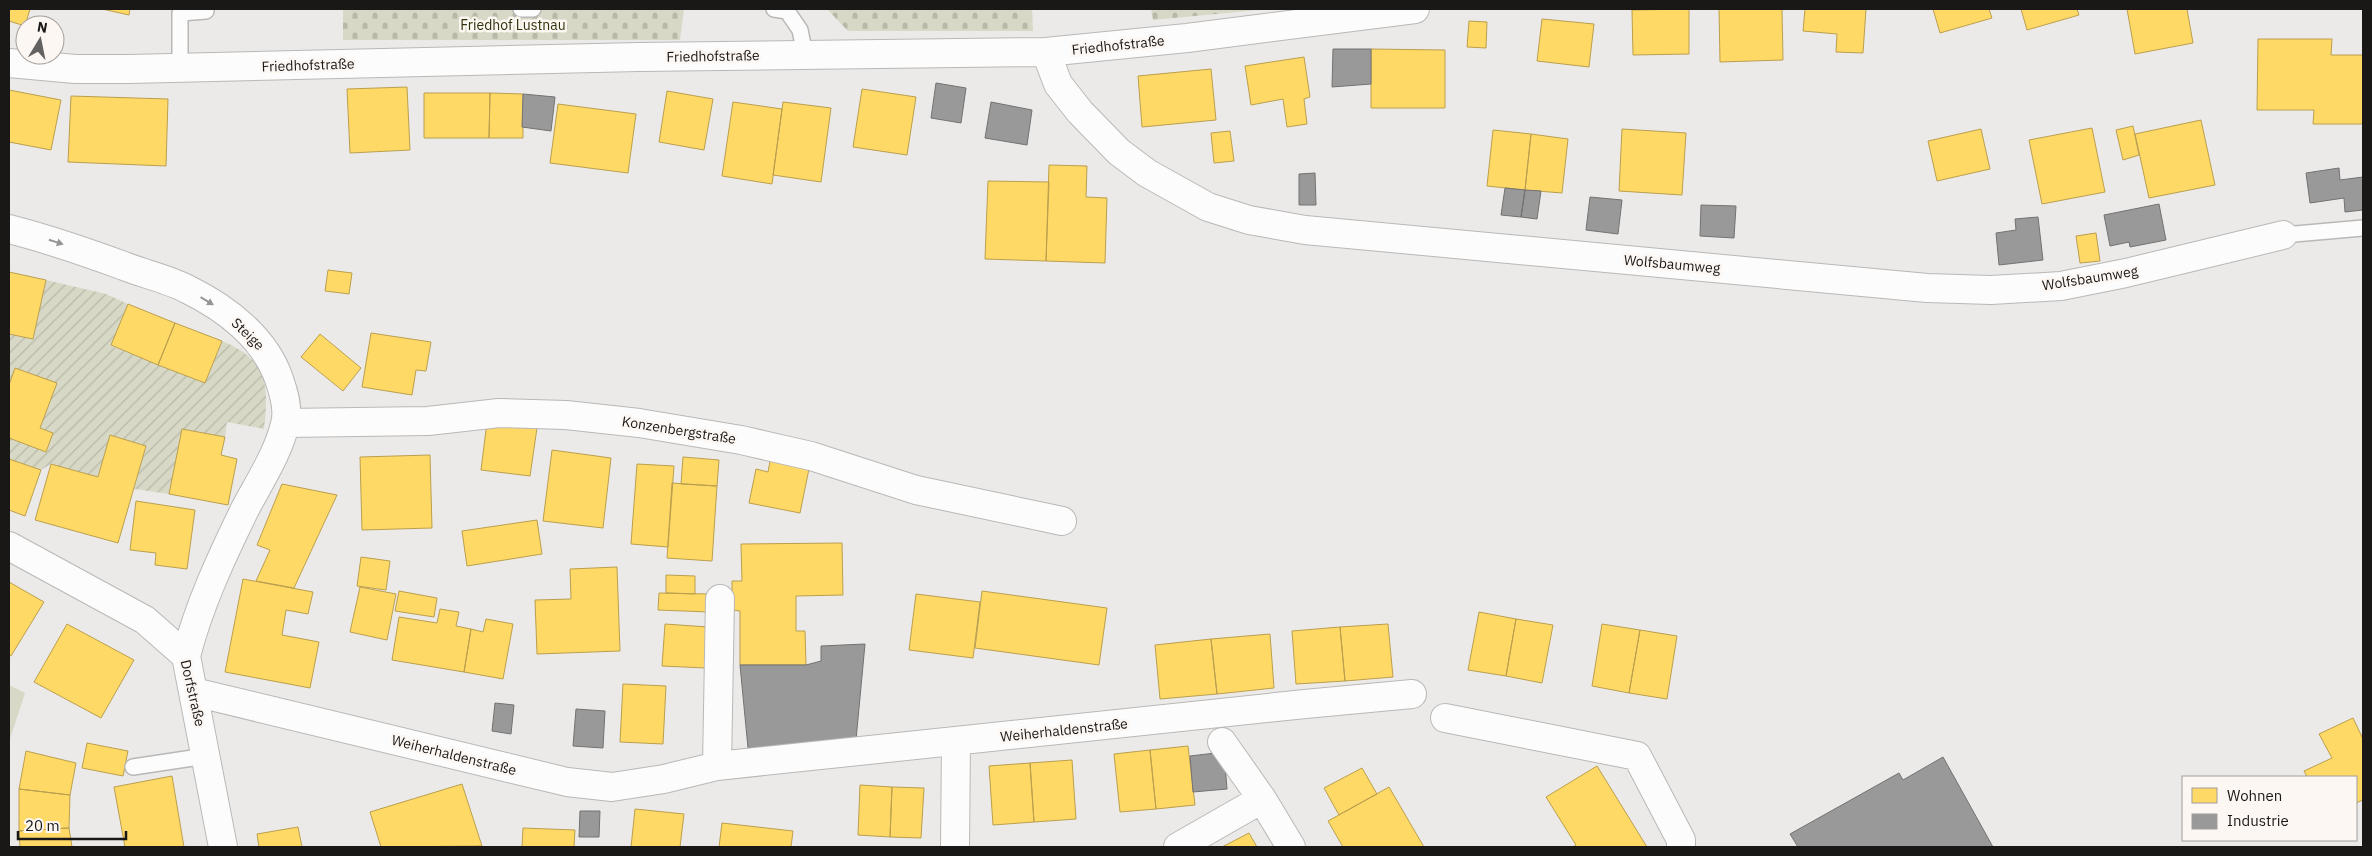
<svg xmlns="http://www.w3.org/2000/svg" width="2372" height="856" viewBox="0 0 2372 856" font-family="'IBM Plex Sans',sans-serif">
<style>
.grass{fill:#d7d8c5}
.cemetery{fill:url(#cemetery-stones)}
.garden{fill:url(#garden-furrows)}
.homes{fill:#ffd966;stroke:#ba9f4e}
.industry{fill:#999;stroke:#737272}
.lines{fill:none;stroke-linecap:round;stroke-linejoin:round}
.service-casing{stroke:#bab8b6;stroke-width:18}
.minor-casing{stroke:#bab8b6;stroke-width:30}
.service{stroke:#fcfcfc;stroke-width:15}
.minor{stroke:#fcfcfc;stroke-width:28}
.oneway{fill:#969595}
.labels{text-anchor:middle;stroke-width:5;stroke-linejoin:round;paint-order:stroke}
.park-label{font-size:14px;fill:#2f3108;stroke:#fcf7f3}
.street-label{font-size:14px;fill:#191817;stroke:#fcf7f3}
</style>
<defs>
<pattern id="cemetery-stones" width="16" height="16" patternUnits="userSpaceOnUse" patternTransform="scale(1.25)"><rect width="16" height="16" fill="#d7d8c5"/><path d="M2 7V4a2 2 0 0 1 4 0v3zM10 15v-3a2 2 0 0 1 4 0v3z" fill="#b8b9a8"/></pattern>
<pattern id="garden-furrows" width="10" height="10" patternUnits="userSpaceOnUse" patternTransform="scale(1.25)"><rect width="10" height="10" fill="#d7d8c5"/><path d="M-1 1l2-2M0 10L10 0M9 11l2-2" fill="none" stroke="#b8b9a8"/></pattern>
</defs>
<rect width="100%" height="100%" fill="#eceae8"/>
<path class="grass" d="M9 685 25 693 9 742Z"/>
<path class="cemetery" d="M343 9H684L680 40H343Z
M827 9H1032L1033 31H848Z
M1151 9H1269L1153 20Z"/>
<path class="garden" d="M46 280 106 294 128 304 111 346 205 383 222 341C268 360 269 384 264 429L227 422 225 437 182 429 169 494 134 489 146 446 110 435 98 477 51 464 41 470 9 459V334L33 339Z"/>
<path class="homes" d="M9 9H30L25 26 9 21Z
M102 9H130L129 15Z
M1689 9V54L1633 55 1632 10Z
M1719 9H1782L1783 60 1720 62Z
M1805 9H1866L1863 53 1836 52 1837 34 1803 31Z
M1933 9H1989L1992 18 1940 33Z
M2021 9H2077L2079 15 2027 30Z
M2127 9H2187L2193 43 2135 54Z
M1542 19 1594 24 1589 67 1537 61Z
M1469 21 1487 22 1486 48 1467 47Z
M2258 39H2332L2331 55H2363V124H2313L2314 110H2257Z
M1371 49 1445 50V108H1371Z
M1304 57 1310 97 1304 99 1307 124 1287 127 1283 99 1251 105 1245 66Z
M1211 69 1216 120 1142 127 1138 76Z
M407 87 410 150 350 153 347 89Z
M862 89 916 97 907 155 853 147Z
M9 90 61 100 51 150 9 142Z
M667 91 713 99 704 150 659 142Z
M424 93H490L489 138H424Z
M490 93 523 94V138H489Z
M71 96 168 99 166 166 68 162Z
M733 102 782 109 772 184 722 176Z
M783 102 831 108 821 182 773 175Z
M558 104 636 114 628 173 550 163Z
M2201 120 2215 185 2149 198 2135 134Z
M2133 126 2139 155 2123 160 2116 130Z
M2092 128 2105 192 2042 204 2029 140Z
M1622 129 1686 133 1682 195 1619 191Z
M1981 129 1990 169 1937 181 1928 141Z
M1493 130 1531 134 1525 190 1487 186Z
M1230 131 1234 161 1214 163 1211 133Z
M1531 134 1568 139 1562 193 1525 190Z
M1049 165 1087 166 1086 197 1107 198 1105 263 1046 261Z
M988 181 1049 182 1046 261 985 259Z
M2096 233 2100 261 2080 263 2076 236Z
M328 270 352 273 349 294 325 291Z
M9 272 46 280 33 339 9 334Z
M128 304 175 323 158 365 111 345Z
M175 323 222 341 205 383 158 365Z
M371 333 431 342 426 371 416 370 412 395 362 387Z
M320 334 361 368 343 391 301 357Z
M15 368 57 383 40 428 53 433 46 452 9 438V385Z
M487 422 537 428 530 476 481 470Z
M182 429 225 437 221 455 237 459 228 505 169 494Z
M110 435 146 446 118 543 35 520 51 464 98 477Z
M552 450 611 458 603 528 543 521Z
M430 455 432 528 362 530 360 457Z
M771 456 810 464 800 513 749 503 756 469 768 472Z
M683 457 719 460 717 486 681 484Z
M9 459 41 470 25 516 9 510Z
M637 464 674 466 668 547 631 544Z
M672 483 717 486 712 561 667 558Z
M282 484 337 495 294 588 256 581 270 550 257 545Z
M136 501 195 510 187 569 155 565 156 553 130 550Z
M537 520 542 554 467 566 462 531Z
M842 543 843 595 796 596V631H805L806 665H740V611L732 610V581H742L741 544Z
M361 557 390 561 386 590 357 586Z
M617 567 620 651 537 654 535 600 571 599 570 569Z
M666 575 695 576V594L666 593Z
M243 579 313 592 308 614 286 610 282 635 319 642 310 688 225 672Z
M9 582 44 602 11 656 9 655Z
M360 587 396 594 387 640 350 632Z
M399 591 437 598 434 617 395 611Z
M982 591 1107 608 1099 665 975 648Z
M659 593 709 594V612L658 610Z
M916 594 980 602 973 658 909 650Z
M440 609 459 612 456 626 471 629 464 672 392 660 399 617 437 623Z
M1479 612 1516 619 1506 676 1468 670Z
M486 619 513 624 503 679 464 672 471 629 483 632Z
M1516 619 1553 625 1542 683 1506 676Z
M67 624 134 660 101 718 34 682Z
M665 624 708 627 706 668 662 666Z
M1388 624 1393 677 1345 681 1340 627Z
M1602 624 1640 630 1629 693 1592 686Z
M1340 627 1345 681 1296 684 1292 631Z
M1640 630 1677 636 1667 699 1629 693Z
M1270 634 1274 688 1217 694 1211 639Z
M1211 639 1217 694 1160 699 1155 645Z
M623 684 666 686 663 744 620 742Z
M2353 718 2363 739V800L2356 803V777H2307L2304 771 2332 758 2319 734Z
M87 743 128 751 123 776 82 768Z
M1188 746 1195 805 1156 809 1150 750Z
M1150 750 1156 809 1120 812 1114 754Z
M26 751 76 763 70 795 19 789Z
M1072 760 1076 819 1034 822 1030 763Z
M1030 763 1034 822 993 825 989 766Z
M1597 766 1647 847H1573L1576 845 1546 797Z
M1362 768 1377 794 1339 815 1324 788Z
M172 776 184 847H125L114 787Z
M462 784 482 846 381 847 370 812Z
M860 785 892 787 890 837 858 835Z
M892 787 924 788 921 838 890 837Z
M1389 787 1424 847H1343L1328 821Z
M19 789 70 795 69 828 19 831Z
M635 809 684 814 680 847H631Z
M722 823 793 831 791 847H719Z
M298 827 302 847H259L257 834Z
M69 828 72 847H20L19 831Z
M523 828 575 830 574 847H522Z
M1249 833 1257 847H1222Z"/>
<path class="industry" d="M1333 49H1371V84L1332 87Z
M936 83 966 88 961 123 931 118Z
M523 94 555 97 551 131 522 127Z
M991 102 1032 110 1027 145 985 138Z
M2339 168 2340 180 2363 177V210L2345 212 2344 198 2310 203 2306 173Z
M1315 173 1316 205H1299V174Z
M1505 188 1525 190 1521 217 1501 215Z
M1525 190 1541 191 1537 219 1521 217Z
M1590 197 1622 200 1618 234 1586 230Z
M2159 204 2166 240 2130 247 2129 242 2110 246 2104 215Z
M1701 205 1736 206 1734 238 1700 236Z
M2038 217 2043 260 1999 265 1996 233 2016 230 2015 219Z
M865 644 856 740 748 748 740 665H806L821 661V646Z
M495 703 514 705 511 734 492 731Z
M576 709 605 711 603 748 573 746Z
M1224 752 1227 789 1193 792 1190 756Z
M1943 757 1993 847H1798L1790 834 1899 773 1903 780Z
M580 811H600L599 837H579Z"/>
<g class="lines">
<defs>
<path id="service" d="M521 9H533
M774 9 787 11 800 30 805 55
M180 69V13L206 11
M2283 235 2363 228
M133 767 206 756"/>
<path id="minor" d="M1046 52 1058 84 1080 112 1119 152 1147 173 1208 207 1249 220 1305 230 1927 288 1991 290 2061 286 2126 273 2283 235
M9 63 75 69H129L639 57 1046 52 1187 38 1415 9
M9 229C48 239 86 252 124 266 144 274 168 279 187 289 226 308 265 338 279 379 284 393 289 410 285 424 278 454 259 482 245 509 222 556 199 605 186 656
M286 423 428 421 499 413 566 415 639 423 741 440 811 456 916 490 1062 521
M9 546 145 620 186 656 223 847
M194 692 567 782 612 787 664 779 717 766 1305 704 1412 694
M1445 718 1637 756 1681 840V847
M1222 742 1262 799 1291 847
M717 766 720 599
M955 847 956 742
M1178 847 1262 799"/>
</defs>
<use href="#service" class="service-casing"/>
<use href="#minor" class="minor-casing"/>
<use href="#service" class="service"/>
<use href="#minor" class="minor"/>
</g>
<defs><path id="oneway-solid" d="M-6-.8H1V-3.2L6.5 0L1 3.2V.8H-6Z" transform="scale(1.25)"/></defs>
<g class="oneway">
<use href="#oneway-solid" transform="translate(56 242) rotate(18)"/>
<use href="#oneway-solid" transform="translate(207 301) rotate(31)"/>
</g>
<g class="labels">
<g class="park-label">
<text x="513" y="30">Friedhof Lustnau</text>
</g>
<g class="street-label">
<text transform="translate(1118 45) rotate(-6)" y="5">Friedhofstraße</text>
<text transform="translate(713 56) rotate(-1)" y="5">Friedhofstraße</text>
<text transform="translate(308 65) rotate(-2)" y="5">Friedhofstraße</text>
<text transform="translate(1672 264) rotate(5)" y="5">Wolfsbaumweg</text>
<text transform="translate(2090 278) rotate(-9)" y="5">Wolfsbaumweg</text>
<text transform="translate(248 334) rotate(44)" y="5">Steige</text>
<text transform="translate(679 430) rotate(9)" y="5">Konzenbergstraße</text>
<text transform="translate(193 693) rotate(77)" y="5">Dorfstraße</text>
<text transform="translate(1064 730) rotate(-6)" y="5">Weiherhaldenstraße</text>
<text transform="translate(454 755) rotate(14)" y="5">Weiherhaldenstraße</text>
</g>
</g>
<rect width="2372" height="856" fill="none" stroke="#191817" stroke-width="20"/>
<rect x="2182" y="776" width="175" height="65" fill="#fcf7f3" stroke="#a19e9b"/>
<rect x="2192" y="788" width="25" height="15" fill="#ffd966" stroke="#a19e9b"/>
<text x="2227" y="801" font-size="15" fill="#191817">Wohnen</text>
<rect x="2192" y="814" width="25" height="15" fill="#999999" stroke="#a19e9b"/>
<text x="2227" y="826" font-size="15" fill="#191817">Industrie</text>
<g transform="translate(40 40) rotate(10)"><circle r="24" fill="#fcf7f3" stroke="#a19e9b"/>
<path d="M0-4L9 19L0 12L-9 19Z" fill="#636260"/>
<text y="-8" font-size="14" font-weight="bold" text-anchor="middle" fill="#191817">N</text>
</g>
<path d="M18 831v8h108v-8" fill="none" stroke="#191817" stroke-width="2.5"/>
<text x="25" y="831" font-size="15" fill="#191817" stroke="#fcf7f3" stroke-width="4" paint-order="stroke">20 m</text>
</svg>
